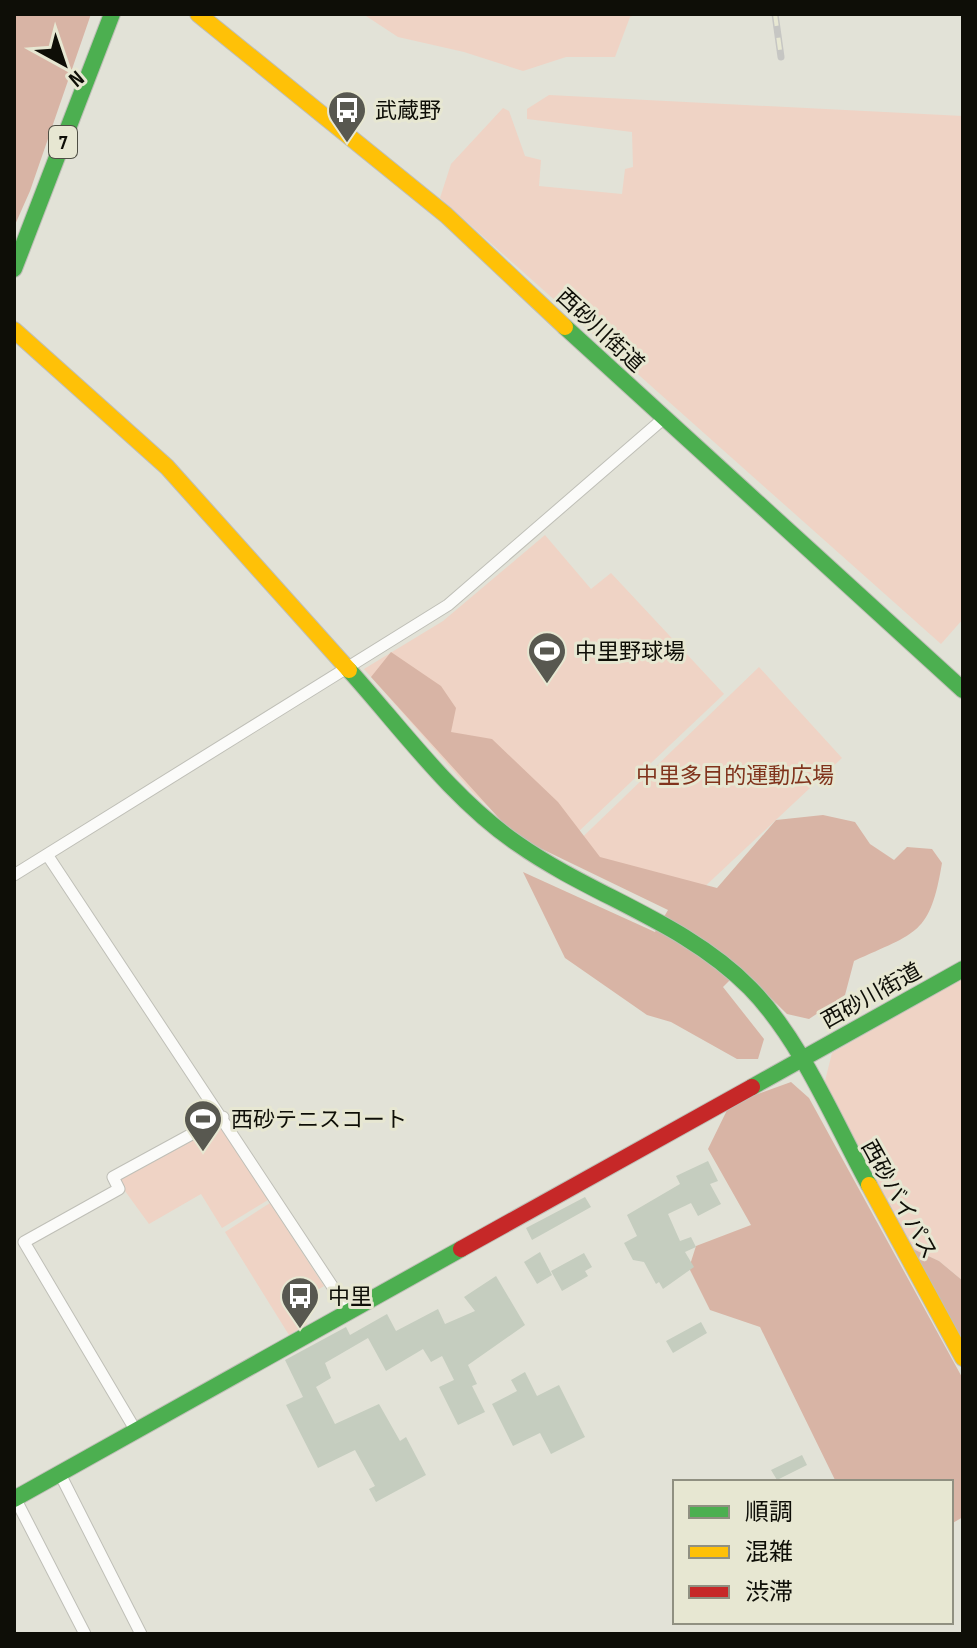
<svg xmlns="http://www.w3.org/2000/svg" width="977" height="1648" viewBox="0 0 977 1648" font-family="'Sofia Sans Condensed','Noto Sans JP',sans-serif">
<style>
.green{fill:#efd3c5}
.forest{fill:#d8b4a5}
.building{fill:#c5cdbf}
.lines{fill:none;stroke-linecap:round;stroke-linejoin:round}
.street-casing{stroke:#bfbfb7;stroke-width:13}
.fast-casing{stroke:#bfbfb7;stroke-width:18}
.slow-casing{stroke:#bfbfb7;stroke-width:18}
.jam-casing{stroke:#bfbfb7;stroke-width:18}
.street{stroke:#fbfbf9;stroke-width:11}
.fast{stroke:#4caf50;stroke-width:16}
.slow{stroke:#ffc107;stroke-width:16}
.jam{stroke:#c62828;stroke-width:16}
.rail-casing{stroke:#c6c6c3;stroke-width:7}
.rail{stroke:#e7e7d2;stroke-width:4;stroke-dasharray:12;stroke-linecap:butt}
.labels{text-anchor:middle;stroke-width:6;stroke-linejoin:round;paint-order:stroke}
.shield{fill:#e7e7d2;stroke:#4f4f44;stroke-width:2}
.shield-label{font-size:20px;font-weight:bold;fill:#0e0e07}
.poi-label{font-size:22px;fill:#0e0e07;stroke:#e7e7d2;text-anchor:start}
.street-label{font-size:22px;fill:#0e0e07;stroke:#e7e7d2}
.park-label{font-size:22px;fill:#80331c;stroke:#e7e7d2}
</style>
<rect width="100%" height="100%" fill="#e2e2d7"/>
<path class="green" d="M363 14H637L630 17 615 57H566L523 71 464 52 398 37Z
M549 95 963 116V619L941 644 440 198 451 164 503 108 509 111 525 156 541 160 539 186 622 194 625 169 633 167 632 132 527 119V109Z
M545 535 591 589 611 573 724 694 559 850 511 826 475 795 364 669 443 621Z
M759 667 842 758 684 906 565 854Z
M963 978V1281L939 1261 913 1249 824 1085 832 1053Z
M220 1126 268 1200 222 1228 201 1194 149 1224 117 1180Z
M270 1203 324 1286 295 1304 307 1324 289 1335 225 1232Z"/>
<path class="forest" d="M14 14H91L30 191 14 227Z
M391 652 441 686 456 708 451 732 492 739 558 802 600 857 717 888 776 820 823 815 855 822 870 844 894 860 907 847 932 849 942 863C930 935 917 932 854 961L845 995 809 1019 787 1014 741 969 723 987 764 1039 758 1059H737L671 1022 647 1015 565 958 523 872 655 932 668 910 515 836 371 677Z
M791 1082 809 1098 963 1379V1517L951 1524V1482H836L760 1327 710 1310 689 1268 696 1246 751 1225 708 1149 730 1104Z
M913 1249 939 1261 963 1281V1341Z"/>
<path class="building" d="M708 1161 718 1181 710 1184 721 1204 698 1216 691 1203 668 1214 680 1241 691 1237 696 1247 685 1252 694 1267 663 1289 659 1282 656 1284 644 1262 633 1260 624 1243 637 1236 627 1215 680 1184 676 1176Z
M585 1197 591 1207 532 1240 526 1228Z
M540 1252 552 1275 537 1284 524 1262Z
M584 1253 592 1267 585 1271 588 1276 562 1291 551 1271Z
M496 1276 525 1325 468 1365 477 1384 472 1386 485 1412 458 1425 439 1387 454 1380 442 1356 431 1362 423 1349 386 1371 368 1338 325 1363 331 1378 316 1387 335 1424 379 1404 400 1441 406 1437 426 1475 376 1502 369 1489 375 1486 355 1450 318 1468 286 1405 303 1397 285 1360 346 1327 350 1335 387 1314 396 1331 438 1309 445 1324 475 1311 464 1297Z
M701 1322 707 1333 673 1353 666 1341Z
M525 1372 537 1396 559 1385 585 1437 551 1454 540 1433 513 1446 492 1404 517 1391 511 1380Z
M802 1455 807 1465 777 1480 771 1470Z"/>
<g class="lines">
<defs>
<path id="street" d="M48 856 348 1310
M14 875 448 605 663 419
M136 1431 24 1242 119 1189 113 1177 223 1117
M60 1474 141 1634
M15 1498 85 1634"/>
<path id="fast" d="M14 269 112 14
M565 327 963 690
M349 670C402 729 452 799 518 844 592 896 685 922 750 988 801 1040 834 1121 869 1185
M752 1087 963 969
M14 1499 461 1249"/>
<path id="slow" d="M198 14 446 215 565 327
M14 330 167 467 349 670
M869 1185 963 1358"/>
<path id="jam" d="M461 1249 752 1087"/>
</defs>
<use href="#street" class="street-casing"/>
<use href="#fast" class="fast-casing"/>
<use href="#slow" class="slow-casing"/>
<use href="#jam" class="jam-casing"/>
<use href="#street" class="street"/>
<use href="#fast" class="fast"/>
<use href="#slow" class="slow"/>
<use href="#jam" class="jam"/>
<defs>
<path id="rail" d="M775 14 781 57"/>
</defs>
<use href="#rail" class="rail-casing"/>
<use href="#rail" class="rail"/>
</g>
<defs>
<symbol id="bus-pin" viewBox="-11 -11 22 30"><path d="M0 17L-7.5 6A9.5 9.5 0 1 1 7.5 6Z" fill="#585850" stroke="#e7e7d2"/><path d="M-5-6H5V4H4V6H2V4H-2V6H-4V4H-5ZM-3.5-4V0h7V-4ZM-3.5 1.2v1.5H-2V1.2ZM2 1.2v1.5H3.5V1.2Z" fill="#fff"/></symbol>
<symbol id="stadium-pin" viewBox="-11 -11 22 30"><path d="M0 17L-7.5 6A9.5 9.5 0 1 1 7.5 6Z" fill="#585850" stroke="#e7e7d2"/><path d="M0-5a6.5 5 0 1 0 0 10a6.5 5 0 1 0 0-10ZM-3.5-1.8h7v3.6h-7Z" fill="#fff"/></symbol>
</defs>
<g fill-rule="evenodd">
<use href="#bus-pin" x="325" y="88" width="44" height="60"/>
<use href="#stadium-pin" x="525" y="629" width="44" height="60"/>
<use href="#stadium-pin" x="181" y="1097" width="44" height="60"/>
<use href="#bus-pin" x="278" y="1274" width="44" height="60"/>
</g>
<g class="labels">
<rect class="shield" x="49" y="126" width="28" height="32" rx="6"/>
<g class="shield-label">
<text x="63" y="149">7</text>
</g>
<g class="poi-label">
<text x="375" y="118">武蔵野</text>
<text x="575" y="659">中里野球場</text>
<text x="231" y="1127">西砂テニスコート</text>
<text x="328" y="1304">中里</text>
</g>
<g class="street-label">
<text transform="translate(601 330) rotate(43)" y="8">西砂川街道</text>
<text transform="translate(871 995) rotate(-29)" y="8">西砂川街道</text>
<text transform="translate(900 1199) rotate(61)" y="8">西砂バイパス</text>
</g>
<g class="park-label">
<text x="735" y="783">中里多目的運動広場</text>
</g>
</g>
<rect width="977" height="1648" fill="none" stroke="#0e0e07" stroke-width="32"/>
<rect x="673" y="1480" width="280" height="144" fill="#e7e7d2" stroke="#909081" stroke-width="2"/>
<rect x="689" y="1506" width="40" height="12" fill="#4caf50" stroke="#909081" stroke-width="2"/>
<text x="745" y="1520" font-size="24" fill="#0e0e07">順調</text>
<rect x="689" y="1546" width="40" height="12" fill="#ffc107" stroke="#909081" stroke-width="2"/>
<text x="745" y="1560" font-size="24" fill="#0e0e07">混雑</text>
<rect x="689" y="1586" width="40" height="12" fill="#c62828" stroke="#909081" stroke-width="2"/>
<text x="745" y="1600" font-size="24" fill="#0e0e07">渋滞</text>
<g transform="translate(64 64) rotate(140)" stroke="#e7e7d2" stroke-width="6" paint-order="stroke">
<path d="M0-6L14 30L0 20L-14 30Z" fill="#0e0e07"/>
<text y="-12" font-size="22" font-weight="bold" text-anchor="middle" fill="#0e0e07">N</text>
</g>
</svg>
